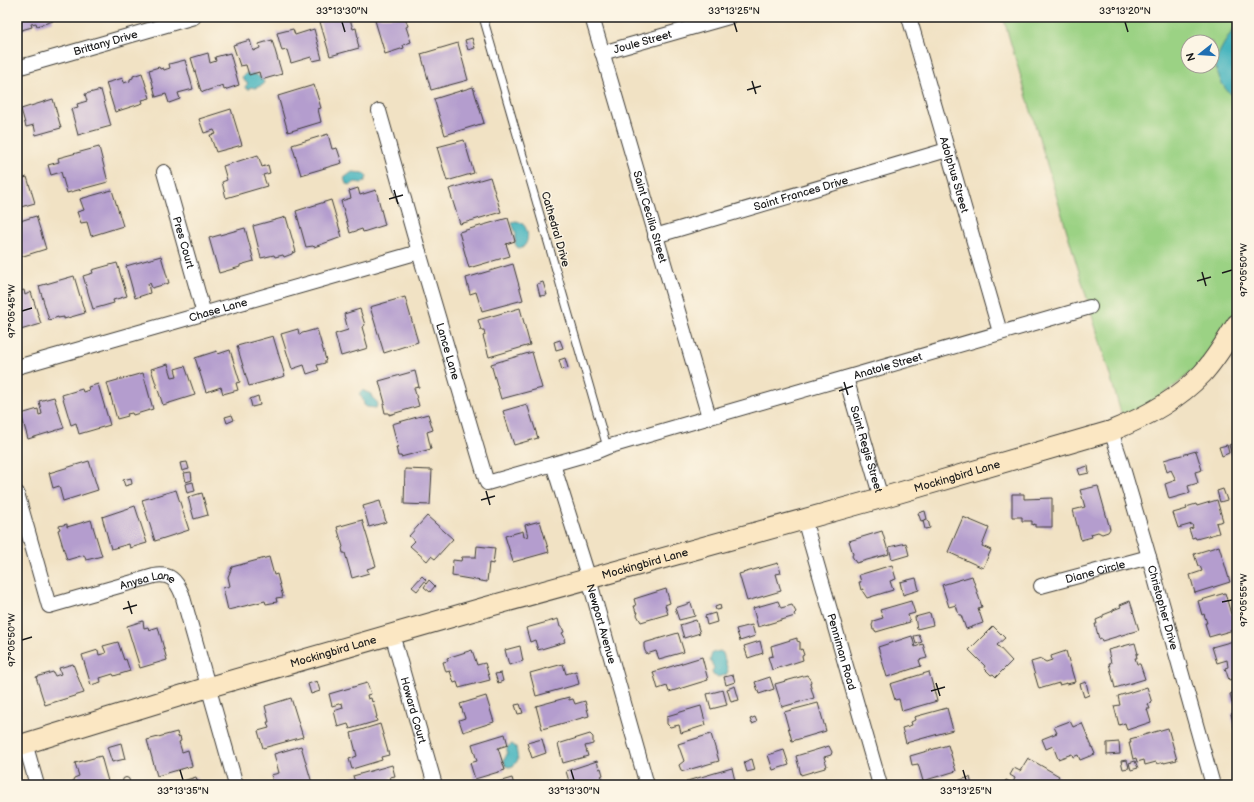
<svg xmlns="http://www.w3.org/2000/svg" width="1254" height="802" viewBox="0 0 1254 802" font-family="'Balsamiq Sans',sans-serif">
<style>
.green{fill:#9bd284;stroke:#5c7750;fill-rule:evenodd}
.water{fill:#43b3bd;stroke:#30686c}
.building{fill:#b49dce}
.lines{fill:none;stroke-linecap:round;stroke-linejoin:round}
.lane-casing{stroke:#3c3a35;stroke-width:9}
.street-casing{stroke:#3c3a35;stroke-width:16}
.secondary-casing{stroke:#3c3a35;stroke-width:22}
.lane{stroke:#fff;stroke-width:7}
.street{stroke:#fff;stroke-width:14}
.secondary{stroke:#fbe7c3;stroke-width:20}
.ticks{fill:none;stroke:#1c1c1c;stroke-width:1.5}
.labels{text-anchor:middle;stroke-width:3;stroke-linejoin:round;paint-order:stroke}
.street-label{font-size:11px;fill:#1c1c1c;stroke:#fcf5e5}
.neatline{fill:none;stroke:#1c1c1c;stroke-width:1.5}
.ticks-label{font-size:10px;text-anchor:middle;fill:#1c1c1c}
</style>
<rect width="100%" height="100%" fill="#fcf5e5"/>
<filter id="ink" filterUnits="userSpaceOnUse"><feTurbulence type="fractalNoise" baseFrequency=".025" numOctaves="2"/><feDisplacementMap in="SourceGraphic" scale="8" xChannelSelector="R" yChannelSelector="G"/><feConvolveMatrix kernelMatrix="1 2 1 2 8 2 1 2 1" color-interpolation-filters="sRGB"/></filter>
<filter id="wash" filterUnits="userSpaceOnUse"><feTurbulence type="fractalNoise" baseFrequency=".012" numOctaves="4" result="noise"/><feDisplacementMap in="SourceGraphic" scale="16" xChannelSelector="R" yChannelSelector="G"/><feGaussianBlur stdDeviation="0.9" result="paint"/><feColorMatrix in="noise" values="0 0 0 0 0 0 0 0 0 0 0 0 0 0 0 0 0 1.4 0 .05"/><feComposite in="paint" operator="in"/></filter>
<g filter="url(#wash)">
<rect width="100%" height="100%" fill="#f1e2c4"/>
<path class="green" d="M1003 17H1237V23L1221 50 1217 59 1216 69 1237 98V324L1221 348 1125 426ZM1188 42H1212V66H1188Z"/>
<path class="water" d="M1237 23V98C1228 93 1223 87 1219 77 1218 74 1217 71 1216 68 1215 53 1230 36 1237 23Z
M246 73 257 75 264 81 263 85 255 88 250 87 249 89H246L245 87 248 83 244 81 242 77Z
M352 172 364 173 367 177 365 181 362 183 355 182 351 185 346 184 344 178Z
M515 221C528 221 532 241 522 248H518L515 244 516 234 512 223Z
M362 390 371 394 372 397 378 403 376 408 367 407 364 405 363 400 359 394Z
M720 651 723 653 728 671 726 675 717 677 713 675 712 671 714 668 710 660 712 653Z
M512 744 516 747 518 760 513 766 509 767 505 766 504 760 507 754V747Z"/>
<g id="blocks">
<path class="building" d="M17 17H52L53 21 37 26 36 23 31 24 32 27 18 31Z
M338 17H348L349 19H350L353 29 356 28 358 38 357 39 359 48 330 56 320 22Z
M374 17H405L408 26 406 27 411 42 403 45 404 48 385 54Z
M293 29 295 35 314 29 322 59 313 61 311 57 291 63 287 50 282 51 277 33Z
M472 38 475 48 468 50 465 40Z
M250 40 253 51 260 48 259 44 272 40 282 74 261 80 259 72 249 75 246 65 240 66 233 45Z
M458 43 468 80 431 90 421 54Z
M208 53 210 63 216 61 215 57 230 53 239 85 224 90 223 85 203 92 202 91H201L191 58Z
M185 60 193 89 178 93 180 99 169 103 166 94 156 97 149 70 159 67 160 69 163 68 164 70 170 68 169 64Z
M142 73 150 98 142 100 143 103 115 112 106 83 123 78 124 83 130 81V79L133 78V76Z
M314 85 321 108 318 109 321 122 288 132 278 96Z
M473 87 484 123 445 135 434 99Z
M101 90 111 126 78 135 71 109 78 107 77 104 87 101 85 94Z
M53 99 61 128 36 135 34 125 26 127 21 109Z
M231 109 242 145 216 152 210 135 216 134 214 130 204 133 199 119Z
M17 132 21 144 17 146Z
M328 134 332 149 337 148 342 163 301 175 292 145Z
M464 140 474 173 447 181 437 147Z
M99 147 108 182 67 193 61 172 51 175 48 165 59 162 58 158Z
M258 155 262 167 268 165 270 173 263 175 267 186 226 198 222 182 227 180 223 166Z
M27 177 35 203 17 208V180Z
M490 177 501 212 460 224 449 189Z
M358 188 360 195 376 190 385 225 363 232 362 229 350 233 341 201 351 198 349 191Z
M112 190 123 226 91 236 87 222 81 223 77 212 84 210 80 199Z
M331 200 342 237 314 247 313 246 306 247 296 211Z
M36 216 46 249 17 258V222Z
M286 217 296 252 292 253V254L284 257 283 255 275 257 274 255 261 258 253 226Z
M508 218 515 241 506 244 510 256 469 268 459 232Z
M245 228 254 261 240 265V267L219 273 209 238Z
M161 256 169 283 152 288 150 283 148 284 150 293 135 298 126 266Z
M117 263 127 296 113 300 114 303 93 309 83 276 93 273 92 270Z
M513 264 523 300 482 311 476 292 470 294 466 278Z
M74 276 85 313 64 319V317L58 318V317L49 320 39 286Z
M543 282 547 295 540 296 537 284Z
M24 290 25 295 31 292 41 324 17 331V297L19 296 17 292Z
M405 297 418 342 384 353 370 307Z
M520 308 530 345 489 357 483 336 485 335 484 330H481L478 320Z
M360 309 365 325 362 327 368 348 341 356 335 334 348 330 344 314Z
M298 329 299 334 317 329 326 360 325 361V363L317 365 319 370 307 374 304 365 292 369 281 334Z
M273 336 285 376 249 386 237 346Z
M560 340 563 348 556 350 554 342Z
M230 350 240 382 236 383 238 390 223 394 221 387 206 392 195 358 217 351 218 354Z
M532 352 542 388 501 399 491 364Z
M565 358 568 368 562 370 559 360Z
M168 364 172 377 177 376 175 369 185 366 195 395 163 405 151 369Z
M415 371 419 387 414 388 419 406 389 415V413H385L383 404 385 403 379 381Z
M143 373 153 409 133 415 132 413 127 414 128 416 117 419 107 383Z
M98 384 110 425 79 434 76 423 71 425 62 395 82 389 83 392 89 390 88 387Z
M258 396 260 405 252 407 250 399Z
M54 397 64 428 28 439 21 414 38 409 39 415 42 414 39 401Z
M527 404 538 438 514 445 503 411Z
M428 414 433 430 427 432 431 449 401 457V456H398L396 447H398L392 424Z
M232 415 234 420 227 423 225 417Z
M1237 442V469H1236L1229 445Z
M1227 445 1229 453 1222 456 1219 447Z
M1196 451 1202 470 1195 472 1198 483 1188 486 1190 493 1169 499 1165 484 1176 480 1171 470 1167 472 1164 460Z
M89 461 98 490 63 501 59 486 53 488 49 473Z
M187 462 189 469 182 471 180 463Z
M1088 466 1089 473 1080 475 1078 469Z
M405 469 432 470 430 505 404 504Z
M191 472 192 480 186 482 184 473Z
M131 478 132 484 125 486 123 480Z
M193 482 195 491 187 493 185 484Z
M1098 486 1110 529 1108 532 1102 534 1098 532 1091 534 1092 537 1081 540 1073 510 1085 507 1080 490Z
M1223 489 1227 500 1220 502 1217 491Z
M176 490 189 530 155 541 142 500Z
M202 493 208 515 194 519 188 497Z
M1012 494H1024V499L1052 498V527H1035V524L1032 525V521H1022V517H1012Z
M1217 500 1223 521 1216 523 1219 533 1196 539 1195 537 1192 538 1189 529 1193 528 1192 524 1178 528 1173 513 1187 509 1186 507 1196 504 1197 506Z
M380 501 386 522 369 527 363 506Z
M135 506 147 543 130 548 129 544 111 549 102 517Z
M925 511 927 519 921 521 918 513Z
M427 516 453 539 435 559 431 556 427 561 410 546 415 541 409 536Z
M963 517 989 528 982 546 991 550 983 568 948 552Z
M91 520 102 556 86 560 84 555 67 560 58 530 60 529 59 526 67 524V527Z
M362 520 376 566 367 569 369 573 352 578 345 553H343L342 548 343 547 337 527Z
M928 520 930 528 925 529 923 521Z
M540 521 549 552 513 562 505 536 523 531 524 537 528 536 525 525Z
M882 531 889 554 856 563 852 556 853 554 849 541Z
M906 543 909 555 892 560 889 547Z
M477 546 495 548 493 564 489 563 487 582 452 576 453 560 461 561 462 557H476Z
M1219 546 1230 582 1195 593 1190 575 1202 571 1200 566H1198L1194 554Z
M269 557 274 575 277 574 283 597 276 598 277 602 266 604 265 601 228 610 223 588 230 586 228 577 232 567Z
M778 563 781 573 776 574 781 591 747 601 739 574Z
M892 565 896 579 890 581 893 590 867 598 863 592 864 589 861 590 859 582H861L859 575Z
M422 576 426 580 417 591 412 587Z
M972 576 982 607 978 608 983 623 966 629 961 615H959L956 605 949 607 942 585Z
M916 578 919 590 903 595 900 582Z
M429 580 435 586 430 592 424 587Z
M666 589 670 603 665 605 668 614 641 622 637 615 638 612H636L634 606H636L634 599Z
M1225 593 1231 614 1234 613 1237 622V629L1209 637 1205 623H1207L1204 614 1202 615 1198 601Z
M778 601 781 608 792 605 796 612 794 614 795 616 758 627 753 608Z
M911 601 915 613 908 615 910 622 876 632 875 630H873L872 625 873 623V621L883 618 880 610Z
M1130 601 1139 630 1102 641 1101 638 1099 639 1095 624H1097L1096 620 1103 617V615L1113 611V610L1121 607 1120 605Z
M691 603 695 616 679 620 675 608Z
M720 605 721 609 716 610 715 607Z
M715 613 717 622 707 625 705 616Z
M930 613 933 625 917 629 915 617Z
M558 619 560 627H562L564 632 562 633 565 638 564 640 565 642 538 650 535 640 530 642 526 628Z
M696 620 700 633 684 638 680 625Z
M143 621 144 628 148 627 149 630 158 627 167 660 140 668 127 626Z
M752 625 755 636 740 641 736 629Z
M993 626 1005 638 997 645 1012 661 996 677 993 674 991 675 984 668 985 666 969 650Z
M678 633 684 652 659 659 656 651 647 654 645 651 644 647V643Z
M919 635 922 642 916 644 914 636Z
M912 636 915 647 923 644 927 658 919 660 921 666 887 677 878 647Z
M797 638V641L800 642V650L802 649 804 655 802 656 803 660 772 670 768 657 773 656 771 646Z
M1237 640V678L1229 680 1225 668 1228 667 1227 660 1217 663 1212 647Z
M760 641 763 653 748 658 744 646Z
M118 642 124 660 126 659 130 671 114 676 113 674 100 678 101 682 91 685 82 655 98 650 99 655 106 653 103 646Z
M1135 643 1138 654H1136L1137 658H1135L1137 664H1140L1145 679 1115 688 1109 663H1111L1108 650Z
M520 646 523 661 509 665 505 650Z
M472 650 477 665 485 663 490 680 459 688 457 682 454 683 450 671 446 672 443 662 448 661 447 658Z
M1066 651 1075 682 1067 684V683L1059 685V683L1039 689 1031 662 1041 659 1046 662 1052 660 1051 656Z
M702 657 708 680 669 692 667 686 658 689 653 672Z
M73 664 84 693 45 705 36 677 53 672 55 676 61 674 59 668Z
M563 664 566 674 576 671 579 684 536 696 530 673Z
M929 672 937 701 902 711 899 699 895 700 890 684Z
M501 673 503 681 498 683 495 674Z
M733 675 735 682 726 685 724 677Z
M807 675 811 681 810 684 814 698 782 707 775 684Z
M770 677 774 689 759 694 755 682Z
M317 681 320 691 311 694 308 684Z
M1086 682 1089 695 1084 697 1080 684Z
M367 683 371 694 367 695 368 699 371 698 372 702 373 701 377 717H376L377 721 350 729 348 724 338 727 334 711 343 708 342 703 332 706 329 694Z
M735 686 739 700 731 702 727 689Z
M1147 687 1152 703 1148 704 1150 709H1147L1151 722 1127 730 1125 723 1119 725 1114 706 1120 705 1118 696Z
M723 690 727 705 711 709 707 694Z
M1237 691V729H1235L1231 714 1234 713 1233 709H1236L1234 703H1232L1230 694Z
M486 696 494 722 463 732 459 720 465 718 460 704Z
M569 697V700L573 699 575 704 585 701 589 716 542 729 536 706Z
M291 698 303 737 263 748 258 731 269 728 267 722H269L265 706Z
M818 703 826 731 792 741 784 712Z
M520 704 523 713 518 714 515 705Z
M701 706 706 725 681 733 679 725 670 727 667 724V716Z
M947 708 953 730 906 743 902 728 912 725 911 722 915 720 914 717Z
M755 717 757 722 752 724 750 719Z
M1070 721 1073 727 1082 723 1095 754 1080 760 1078 755 1073 757 1072 754 1058 759 1053 746 1046 749 1042 739 1057 733 1054 727Z
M380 724 389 755 381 757 382 760 352 769 349 759 357 756 351 733Z
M1168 728 1177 760 1164 763V762L1157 764 1156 762 1145 765 1144 760 1137 762 1136 758 1133 759 1129 743H1131L1130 739Z
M177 732 178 737 180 736 181 741 179 742 182 752 188 750 192 766 157 776 147 740Z
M505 734 508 745 498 748 505 770 475 779 470 763 477 761 472 744Z
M590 734 593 737V744L585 746 588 756 563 763 558 744Z
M711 734 719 761 684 771 681 770 679 765 684 761 678 744Z
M542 739 546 753 532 758 527 743Z
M1119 742 1120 754 1107 755V743Z
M121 743 125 759 112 762 107 747Z
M948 745 956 771 923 781 918 764 912 765 910 756Z
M301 746 312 783 304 785H274L271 775 279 773 274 754Z
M829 746 832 752 831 755 824 757 827 766 825 767V768L801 775 796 756Z
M784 750 789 765 773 770 768 755Z
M101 756 109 785H74L73 780 74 778 79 776 75 763Z
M1028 758 1059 776 1054 785H1012L1015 778 1010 775 1014 768 1020 771Z
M752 759 755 770 747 772 744 762Z
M1127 760 1129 768 1123 769 1121 761Z
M597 761 599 769 601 768 603 775 601 776 605 781 604 785H570L566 771Z
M1135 761 1138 768 1131 770 1129 763Z
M392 765 395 776 390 777 392 785H356L353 776Z
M732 768 736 785H686L687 781Z
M196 777 199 785H170Z
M970 777 972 785H944Z
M122.5 781a3.5 3.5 0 1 1 7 0a3.5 3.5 0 1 1-7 0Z
M512 778 514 785H488Z
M1006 780 1010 782 1009 785 1003 784Z
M838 781 841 785H826Z"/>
</g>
</g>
<g filter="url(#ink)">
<use href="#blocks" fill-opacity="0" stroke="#3c3a35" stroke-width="1"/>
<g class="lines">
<defs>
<path id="lane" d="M483 17 607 447"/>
<g id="street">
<path id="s1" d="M592 17 709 417"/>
<path id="s2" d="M909 17 1000 332"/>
<path id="s3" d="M602 53 729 17"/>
<path id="s4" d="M17 68 194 17"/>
<path id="s5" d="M379 111 419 252 487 483 595 452 607 447 1090 307"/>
<path id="s6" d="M164 172 204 314"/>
<path id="s7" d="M655 236 947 150"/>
<path id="s8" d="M17 367 419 252"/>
<path id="s9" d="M846 378 881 498"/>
<path id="s10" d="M1111 431 1120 458 1149 557 1213 785"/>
<path id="s11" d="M553 464 589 579 647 785"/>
<path id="s12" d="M17 493 49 606 154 576C170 573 176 580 182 594L236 785"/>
<path id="s13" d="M804 519 880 785"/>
<path id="s14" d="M1041 586 1149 557"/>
<path id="s15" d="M392 634 435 785"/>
<path d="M25 743 37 785"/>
</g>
<g id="secondary">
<path id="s16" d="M17 746 209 687 483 608 881 498 1111 431C1144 418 1177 400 1202 374 1216 359 1226 341 1237 324"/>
</g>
</defs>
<use href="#lane" class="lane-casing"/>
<use href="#street" class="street-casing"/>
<use href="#secondary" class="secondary-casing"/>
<use href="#lane" class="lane"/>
<use href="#street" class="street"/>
<use href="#secondary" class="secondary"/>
</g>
</g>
<path class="ticks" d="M342 22 345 32M734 22 737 32M1125 22 1128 32M752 81 756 94M747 90 761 86M394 190 398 204M389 199 403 195M1202 272 1206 286M1222 273 1232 270M1197 281 1211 277M22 311 32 308M844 382 848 395M839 391 853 386M486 491 490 505M481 500 495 496M128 601 132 614M1222 602 1232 600M123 609 137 605M22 640 32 637M936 683 940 696M931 691 945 687M180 770 183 780M571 770 574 780M963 770 966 780"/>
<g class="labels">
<g class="street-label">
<text dy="4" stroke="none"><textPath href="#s4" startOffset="92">Brittany Drive</textPath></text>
<text dy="4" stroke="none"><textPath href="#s3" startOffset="42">Joule Street</textPath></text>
<text dy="4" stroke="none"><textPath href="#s2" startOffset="164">Adolphus Street</textPath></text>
<text dy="4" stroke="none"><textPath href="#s7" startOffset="152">Saint Frances Drive</textPath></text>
<text dy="4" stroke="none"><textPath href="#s1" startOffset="208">Saint Cecilia Street</textPath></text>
<text transform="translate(556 229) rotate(74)" y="4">Cathedral Drive</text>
<text dy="4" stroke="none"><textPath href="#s6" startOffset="73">Pres Court</textPath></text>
<text dy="4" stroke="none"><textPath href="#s8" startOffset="209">Chase Lane</textPath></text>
<text dy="4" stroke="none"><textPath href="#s5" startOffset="250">Lance Lane</textPath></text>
<text dy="4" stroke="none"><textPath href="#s5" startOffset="805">Anatole Street</textPath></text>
<text dy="4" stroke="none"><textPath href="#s9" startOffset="74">Saint Regis Street</textPath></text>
<text dy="4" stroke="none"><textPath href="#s16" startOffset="978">Mockingbird Lane</textPath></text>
<text dy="4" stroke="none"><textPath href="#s16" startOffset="654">Mockingbird Lane</textPath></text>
<text dy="4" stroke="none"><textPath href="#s14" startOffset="56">Diane Circle</textPath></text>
<text dy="4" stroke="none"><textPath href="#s12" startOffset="220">Anysa Lane</textPath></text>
<text dy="4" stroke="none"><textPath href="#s10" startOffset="184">Christopher Drive</textPath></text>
<text dy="4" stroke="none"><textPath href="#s11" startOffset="167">Newport Avenue</textPath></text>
<text dy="4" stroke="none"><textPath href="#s16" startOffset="330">Mockingbird Lane</textPath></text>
<text dy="4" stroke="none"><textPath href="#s13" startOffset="138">Penniman Road</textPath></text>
<text dy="4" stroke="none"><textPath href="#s15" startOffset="79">Howard Court</textPath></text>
</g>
</g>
<rect width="1254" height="802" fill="none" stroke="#fcf5e5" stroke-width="44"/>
<g transform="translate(1200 54) rotate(253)"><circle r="19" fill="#fcf5e5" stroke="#a29e95"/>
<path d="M0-3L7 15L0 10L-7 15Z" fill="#1f6fb2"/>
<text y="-6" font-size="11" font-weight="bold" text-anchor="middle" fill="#1c1c1c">N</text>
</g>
<rect x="22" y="22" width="1210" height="758" class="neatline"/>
<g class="ticks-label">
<text x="342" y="14">33°13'30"N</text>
<text x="734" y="14">33°13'25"N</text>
<text x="1125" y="14">33°13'20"N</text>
<text transform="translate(1243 270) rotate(-90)" y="4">97°05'50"W</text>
<text transform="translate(11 311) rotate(-90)" y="4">97°05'45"W</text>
<text transform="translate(1243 600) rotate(-90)" y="4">97°05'55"W</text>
<text transform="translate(11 640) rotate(-90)" y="4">97°05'50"W</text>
<text x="183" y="794">33°13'35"N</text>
<text x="574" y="794">33°13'30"N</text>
<text x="966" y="794">33°13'25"N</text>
</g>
</svg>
